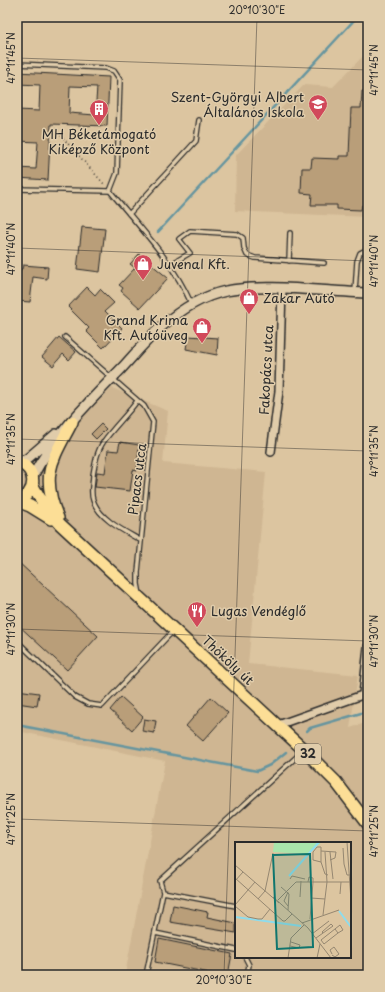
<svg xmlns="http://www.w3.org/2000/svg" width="385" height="992" viewBox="0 0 385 992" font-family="'Playpen Sans',sans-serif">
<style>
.built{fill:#cfb692;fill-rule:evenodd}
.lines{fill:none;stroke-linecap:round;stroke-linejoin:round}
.stream{stroke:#66959f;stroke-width:2.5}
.building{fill:#b99e79;stroke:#2b2b2b;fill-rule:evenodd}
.service-casing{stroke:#2b2b2b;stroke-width:6}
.minor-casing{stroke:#2b2b2b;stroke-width:10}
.tertiary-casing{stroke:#2b2b2b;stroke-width:12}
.primary-casing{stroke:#2b2b2b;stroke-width:14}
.path{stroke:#2b2b2b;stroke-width:1.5;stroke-dasharray:1 3;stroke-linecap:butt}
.service{stroke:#e0ccaa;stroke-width:3.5}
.minor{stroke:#e0ccaa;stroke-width:7}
.tertiary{stroke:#e0ccaa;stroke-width:9}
.primary{stroke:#fcde96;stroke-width:11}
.ticks{fill:none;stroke:#2b2b2b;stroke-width:1;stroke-opacity:0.45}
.labels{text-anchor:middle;stroke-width:3;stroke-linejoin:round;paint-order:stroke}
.shield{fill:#e0ccaa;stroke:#615b51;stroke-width:1}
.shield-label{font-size:12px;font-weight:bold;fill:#2b2b2b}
.poi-label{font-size:13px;fill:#2b2b2b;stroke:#e0ccaa;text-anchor:start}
.street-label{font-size:13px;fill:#2b2b2b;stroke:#e0ccaa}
.inset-river{fill:none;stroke:#8edcec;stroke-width:2}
.inset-road{fill:none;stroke:#958771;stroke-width:1}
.view{fill:#0f766e;fill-opacity:0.15;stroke:#0f766e;stroke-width:2}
.inset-edge{fill:none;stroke:#2b2b2b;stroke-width:2}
.neatline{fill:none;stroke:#2b2b2b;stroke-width:1.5}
.ticks-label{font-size:10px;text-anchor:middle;fill:#2b2b2b}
</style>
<rect width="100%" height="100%" fill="#dcc5a0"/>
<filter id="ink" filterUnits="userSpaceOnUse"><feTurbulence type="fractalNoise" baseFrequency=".025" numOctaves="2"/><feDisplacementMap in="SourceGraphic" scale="8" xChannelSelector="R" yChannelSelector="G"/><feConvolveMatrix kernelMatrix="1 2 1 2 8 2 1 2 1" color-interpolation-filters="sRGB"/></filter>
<g filter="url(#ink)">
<path class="built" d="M367 52 368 217 235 211 236 155 304 85 333 87Z
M112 388 168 411 163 463 266 472 248 664 358 675 350 728 368 722V975H125L165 761 17 731V481ZM236 843H350V957H236Z"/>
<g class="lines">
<path class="stream" d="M158 232 357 17
M17 725 257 771 270 765 286 752
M307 731 310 728 368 711"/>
</g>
<path class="building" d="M17 72 109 77 107 126 51 124 48 180 17 178V168L36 169 38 142 17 141V110L39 111 40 85 17 84ZM70 86 97 87 95 115 69 113Z
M362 91H368V205H362L361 210 337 209V205H311L312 194 301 193 302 168H311L312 158 339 159V156H349L351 108H361Z
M82 227 105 229 100 272 77 269Z
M139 254 168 278 140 308 121 291 123 288 119 285 135 268 130 264Z
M23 265 48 267 47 279 33 277 30 302 17 301 20 269H22Z
M87 287 95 295 100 289 114 303 105 311 122 328 103 348 86 331 89 328 68 307Z
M188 336 218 338 217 355 186 349Z
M59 337 76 352 69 360 63 354 53 366 42 357Z
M101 424 106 429 96 439 91 434Z
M120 442 139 445 137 471 133 470 130 491 95 487 97 472 105 473 108 450 118 451Z
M17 561 98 636 67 670 17 624Z
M17 690 39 693 37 706 17 703Z
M121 697 143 717 132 730 110 710Z
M211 697 228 713 203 741 186 726Z
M144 719 156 721 154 733 142 731Z
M173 905 208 912 207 917 236 923V933L170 922Z
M159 939 232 954 228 975H220L155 962Z"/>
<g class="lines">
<defs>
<path id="service" d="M17 64 106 68 114 71 120 80 117 173 110 191
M17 189 110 191
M110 191C140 228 172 260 191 303
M129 214 196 141 199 120
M289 261 290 233
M171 264 190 253 179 239 190 231 237 234 243 238 244 248 247 255 255 258 324 263
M355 292 357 261 360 253 368 249
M65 337 144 406 153 422 138 572V584L140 594
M137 401C127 415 114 427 104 441 97 451 95 463 93 475 93 483 90 492 93 500 99 519 124 531 140 540
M17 641 75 697 88 704 102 706 173 631
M163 892 236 906
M155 933 236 950
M245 957 249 965 247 975
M146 975 163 892 160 881 303 751"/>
<path id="minor" d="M271 452 279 391 282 289
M363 695 368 647
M278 725 368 693"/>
<path id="tertiary" d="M17 462 27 459 56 434
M33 476C52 438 91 400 121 369 134 355 146 340 161 327 179 311 202 296 226 291 267 283 325 292 368 293"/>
<path id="primary" d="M17 462C38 469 38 493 17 501
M33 486 46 508 60 524 304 750 336 782 368 824
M17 501 30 506 51 519
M58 518C40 474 52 461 72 422"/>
</defs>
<use href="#service" class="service-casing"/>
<use href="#minor" class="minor-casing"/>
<use href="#tertiary" class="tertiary-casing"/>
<use href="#primary" class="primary-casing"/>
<path class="path" d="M55 129 104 184"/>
<use href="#service" class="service"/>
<use href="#minor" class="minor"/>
<use href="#tertiary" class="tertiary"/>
<use href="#primary" class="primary"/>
</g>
</g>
<path class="ticks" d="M17 58 368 70M17 248 368 261M17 439 368 451M17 629 368 641M17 819 368 831M224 975 257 17"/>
<defs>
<symbol id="school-pin" viewBox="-11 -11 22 30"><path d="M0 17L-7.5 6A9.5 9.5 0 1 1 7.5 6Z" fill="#d1495b" stroke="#e0ccaa"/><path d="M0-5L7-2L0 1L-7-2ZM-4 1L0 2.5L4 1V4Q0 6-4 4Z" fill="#fff"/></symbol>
<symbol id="building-pin" viewBox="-11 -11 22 30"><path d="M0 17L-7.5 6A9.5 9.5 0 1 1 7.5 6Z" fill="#d1495b" stroke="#e0ccaa"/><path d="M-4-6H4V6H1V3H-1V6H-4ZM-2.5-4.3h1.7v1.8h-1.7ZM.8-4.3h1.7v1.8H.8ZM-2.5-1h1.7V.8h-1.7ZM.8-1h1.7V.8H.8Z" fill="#fff"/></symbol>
<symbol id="shop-pin" viewBox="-11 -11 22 30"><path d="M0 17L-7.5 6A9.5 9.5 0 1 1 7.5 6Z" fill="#d1495b" stroke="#e0ccaa"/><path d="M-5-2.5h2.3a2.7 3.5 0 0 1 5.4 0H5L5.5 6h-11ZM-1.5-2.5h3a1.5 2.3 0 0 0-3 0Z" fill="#fff"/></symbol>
<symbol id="restaurant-pin" viewBox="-11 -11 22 30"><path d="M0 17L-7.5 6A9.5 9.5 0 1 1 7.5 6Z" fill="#d1495b" stroke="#e0ccaa"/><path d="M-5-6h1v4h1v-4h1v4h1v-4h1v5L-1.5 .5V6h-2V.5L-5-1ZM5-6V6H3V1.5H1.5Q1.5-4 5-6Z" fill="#fff"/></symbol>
</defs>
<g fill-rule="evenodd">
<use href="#school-pin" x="307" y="93" width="22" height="30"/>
<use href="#building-pin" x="88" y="98" width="22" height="30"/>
<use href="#shop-pin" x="132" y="253" width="22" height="30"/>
<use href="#shop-pin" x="238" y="287" width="22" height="30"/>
<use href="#shop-pin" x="191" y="316" width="22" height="30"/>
<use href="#restaurant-pin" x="186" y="600" width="22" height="30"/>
</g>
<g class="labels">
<rect class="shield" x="295" y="744" width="26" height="20" rx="3"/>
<g class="shield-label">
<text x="308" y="758">32</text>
</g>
<g class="poi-label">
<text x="304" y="102" text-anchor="end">Szent-Györgyi Albert<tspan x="304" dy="15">Általános Iskola</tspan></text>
<text x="99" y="139" text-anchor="middle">MH Béketámogató<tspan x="99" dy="15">Kiképző Központ</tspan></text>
<text x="157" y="269">Juvenal Kft.</text>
<text x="263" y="303">Zakar Autó</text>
<text x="188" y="325" text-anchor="end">Grand Krima<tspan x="188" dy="15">Kft. Autóüveg</tspan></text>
<text x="211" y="616">Lugas Vendéglő</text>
</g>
<g class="street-label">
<text transform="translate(266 370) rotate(-87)" y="5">Fakopács utca</text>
<text transform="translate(137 479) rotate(-83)" y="5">Pipacs utca</text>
<text transform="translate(228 660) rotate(43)" y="5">Thököly út</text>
</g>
</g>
<g transform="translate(235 842)">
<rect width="116" height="116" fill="#dcc5a0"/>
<path d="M39 0H87L72 12 38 10Z" fill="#a9e5ab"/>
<path class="inset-river" d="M54 34 84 0M104 69 116 85M0 75 66 84"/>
<path class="inset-road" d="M112 0 116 59M108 6 109 22 112 33H115M86 9 101 10 100 16 95 18M90 10 92 40M95 10 98 37M86 20V5H82L78 10V18L86 20 90 32 93 33M0 23 44 61M0 36 48 79H50L57 72M55 37 57 34 70 37M0 39 8 30M73 40 74 35 78 36V40M46 45 54 52 53 68M53 50 49 59 53 64M105 52 106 40M38 55 73 86 96 116M65 55 66 39M76 56 90 57M23 57 30 49 38 11M43 58 61 40H116M0 63 20 40M0 64 13 75 23 77H27L35 67M88 73 92 40M75 77 78 40M67 81 104 68M100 87 103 91 89 102 86 98 105 83 108 88 103 91M77 92 94 79M81 96 98 84 96 82 87 90 88 91M55 104 64 106 65 103 56 100M97 113 100 115 104 112 99 105 95 108 97 112M53 116 56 96 69 83M82 116 85 102"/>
<path class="view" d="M75 12 78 105 42 107 38 13Z"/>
<rect width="116" height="116" class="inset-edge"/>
</g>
<rect width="385" height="992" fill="none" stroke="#e0ccaa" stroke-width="44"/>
<rect x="22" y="22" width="341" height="948" class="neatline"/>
<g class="ticks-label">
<text x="257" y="14">20°10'30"E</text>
<text transform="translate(11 58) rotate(-90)" y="4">47°11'45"N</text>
<text transform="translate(374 70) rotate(-90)" y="4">47°11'45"N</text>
<text transform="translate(11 249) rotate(-90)" y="4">47°11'40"N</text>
<text transform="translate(374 261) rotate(-90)" y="4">47°11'40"N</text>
<text transform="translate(11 439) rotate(-90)" y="4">47°11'35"N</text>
<text transform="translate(374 451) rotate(-90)" y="4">47°11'35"N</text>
<text transform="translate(11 629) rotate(-90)" y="4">47°11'30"N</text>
<text transform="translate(374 641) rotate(-90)" y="4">47°11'30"N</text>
<text transform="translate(11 819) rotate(-90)" y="4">47°11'25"N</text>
<text transform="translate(374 831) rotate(-90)" y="4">47°11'25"N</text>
<text x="224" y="984">20°10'30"E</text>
</g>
</svg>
